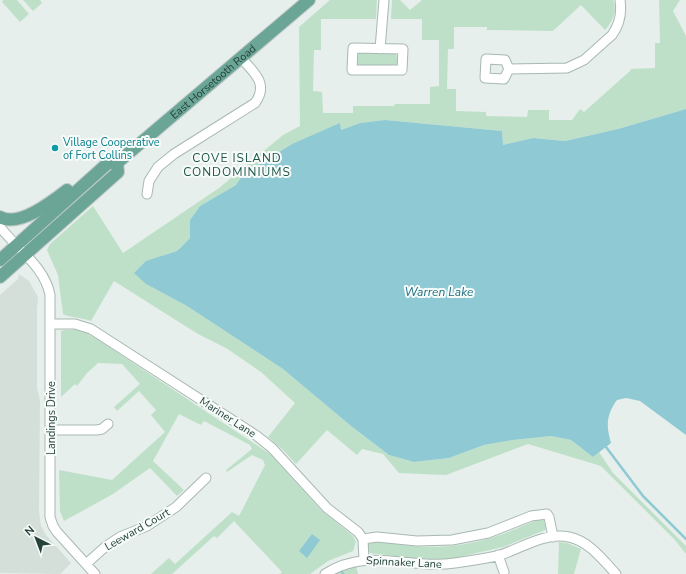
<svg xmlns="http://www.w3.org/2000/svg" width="686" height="574" viewBox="0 0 686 574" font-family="'Nunito Sans',sans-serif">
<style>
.built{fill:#d4dfda}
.green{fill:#bfe0c8}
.water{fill:#8ec9d4}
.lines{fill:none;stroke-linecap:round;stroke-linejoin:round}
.stream{stroke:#8ec9d4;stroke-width:2.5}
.minor-casing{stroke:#a8b8b2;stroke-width:11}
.major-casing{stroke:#c2cac8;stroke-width:14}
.minor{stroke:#fff;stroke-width:9}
.major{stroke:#6aa596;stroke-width:12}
.culture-dot{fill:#0f9aa8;stroke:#f7fbf9;stroke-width:1.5}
.labels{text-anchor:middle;stroke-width:4;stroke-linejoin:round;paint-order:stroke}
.street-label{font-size:11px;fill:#24423a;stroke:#f7fbf9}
.culture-label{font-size:11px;fill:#0d838f;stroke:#f7fbf9;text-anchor:start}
.neighbourhood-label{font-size:12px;letter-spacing:1px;fill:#1f5548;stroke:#f7fbf9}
.water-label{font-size:12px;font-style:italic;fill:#1c6f80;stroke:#f7fbf9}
</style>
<rect width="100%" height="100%" fill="#e6efeb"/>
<path class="built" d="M19 274 29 281 38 297 37 310V388L40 400 39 512 41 526 46 535 71 563 60 574 0 573V295L18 279Z"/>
<path class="green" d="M3 0H17L29 14 20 22 2 2Z
M23 0H40L42 3 33 11Z
M330 0H377L376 19H321V50H314L313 91 322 92 323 113H353V106H394L395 104H430V87L439 86V40H422V19H391L392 0H400L410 10 422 0H613C618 11 612 22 605 30L581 5 553 31 487 30V27H454V49H448L447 89H456V111L486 112V116L527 117 528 110H549V120H572L580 109 584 112 630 71 631 69 655 68V43H660L659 0H680L673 11 686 36V109L618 129 565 141 533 138 503 145 502 131 385 120 360 123 341 130 340 124 292 144 243 174 236 185 200 206 190 220V238L177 251 162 256 146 284 187 306 283 369 351 426 389 455 414 462 449 458 484 445 513 440 551 436 571 440 593 457 599 452 613 473 686 546V554L675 540 601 466 528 444 446 475 399 473 383 454 362 449 357 455 327 430 296 464 283 450 268 437 295 403 261 372 226 348 198 334 114 281 91 321C84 318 67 317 63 314L58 275 47 250 50 244 93 206 123 253 219 188 283 135 300 126 299 27Z
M358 53H396L398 64 397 66H358L357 55Z
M65 330H81L97 339 270 454 321 510 353 536 356 542 353 551 328 561 310 574H280L282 572 234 521 217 538 214 536 172 574H151L169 558 175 564 232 512 239 516 265 465 263 460 252 455 227 472 226 470 252 449 250 445 204 421 201 425 179 414 153 461 184 490 177 496 150 468 113 494 64 521 60 511 59 470 112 480 165 432 151 415 156 410 139 391 117 411 114 407 140 384 122 364 98 363 87 373 77 386 75 384 61 397V331Z
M543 518 546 528 545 530 503 547 450 559 427 560 370 553 367 547 368 543 377 541C421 549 454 550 497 536 513 531 527 523 543 518Z
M559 542 567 543 581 549 574 574H558Z
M351 566H356L358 574H334Z"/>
<path class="water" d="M686 109V435L640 401 626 398 617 400C606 415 606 426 611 443L593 457 571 440 551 436 513 440 484 445 449 458 414 462 389 455 351 426 283 369 187 306 146 284 134 273 146 261 177 251 190 238V220L200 206 236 185 243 174 292 144 340 123 341 130 360 123 385 120 502 131 503 145 533 138 565 141 618 129Z
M312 534 320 540 307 558 299 551Z"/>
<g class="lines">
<path class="stream" d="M606 447 643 496 686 539
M342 572 343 574"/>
<defs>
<path id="minor" d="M353 48 403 49 402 70H352Z
M380 49 384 0
M486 59 505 60 509 69 504 79 485 78Z
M509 69 567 68 584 60 612 35C620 24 622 13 620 0
M147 194 149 181 158 167 174 154 255 103C269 84 254 72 241 58
M0 227C17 249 45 267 50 295V517L53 526 57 532 95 574
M50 324H75L91 329 257 436 272 448 327 508 358 532 363 539 364 560
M51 430H97L102 429 108 424
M363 539 377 537 417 541 452 540 488 533 531 516 547 514 549 517 553 537
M498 555 504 572
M86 564 105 547 120 537 147 526 176 507 206 478
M325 574C369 546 408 570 455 563 469 561 483 559 497 556 521 549 543 532 569 537 589 541 603 560 616 574"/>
<g id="major">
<path d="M0 217C19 228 53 201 67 190"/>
<path id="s1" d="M0 260 108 163H117L309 0"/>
<path d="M0 277 118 172 117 163"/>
</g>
</defs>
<use href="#minor" class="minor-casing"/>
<use href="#major" class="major-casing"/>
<use href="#minor" class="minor"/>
<use href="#major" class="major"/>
</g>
<circle class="culture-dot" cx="55" cy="148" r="4"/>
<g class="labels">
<g class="street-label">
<text dy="4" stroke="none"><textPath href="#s1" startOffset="280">East Horsetooth Road</textPath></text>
<text transform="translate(228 417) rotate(33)" y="4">Mariner Lane</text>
<text transform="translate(51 418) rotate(-90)" y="4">Landings Drive</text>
<text transform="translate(137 529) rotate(-30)" y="4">Leeward Court</text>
<text transform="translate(404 562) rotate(3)" y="4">Spinnaker Lane</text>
</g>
<g class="culture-label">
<text x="63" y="146">Village Cooperative<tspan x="63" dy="13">of Fort Collins</tspan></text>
</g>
<g class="neighbourhood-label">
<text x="237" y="162">COVE ISLAND<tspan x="237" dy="14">CONDOMINIUMS</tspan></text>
</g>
<g class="water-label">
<text x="439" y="296">Warren Lake</text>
</g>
</g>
<g transform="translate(36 538) rotate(318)" stroke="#f7fbf9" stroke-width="3" paint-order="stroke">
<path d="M0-3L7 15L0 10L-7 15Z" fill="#24423a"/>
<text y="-6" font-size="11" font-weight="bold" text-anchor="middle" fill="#24423a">N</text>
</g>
</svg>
